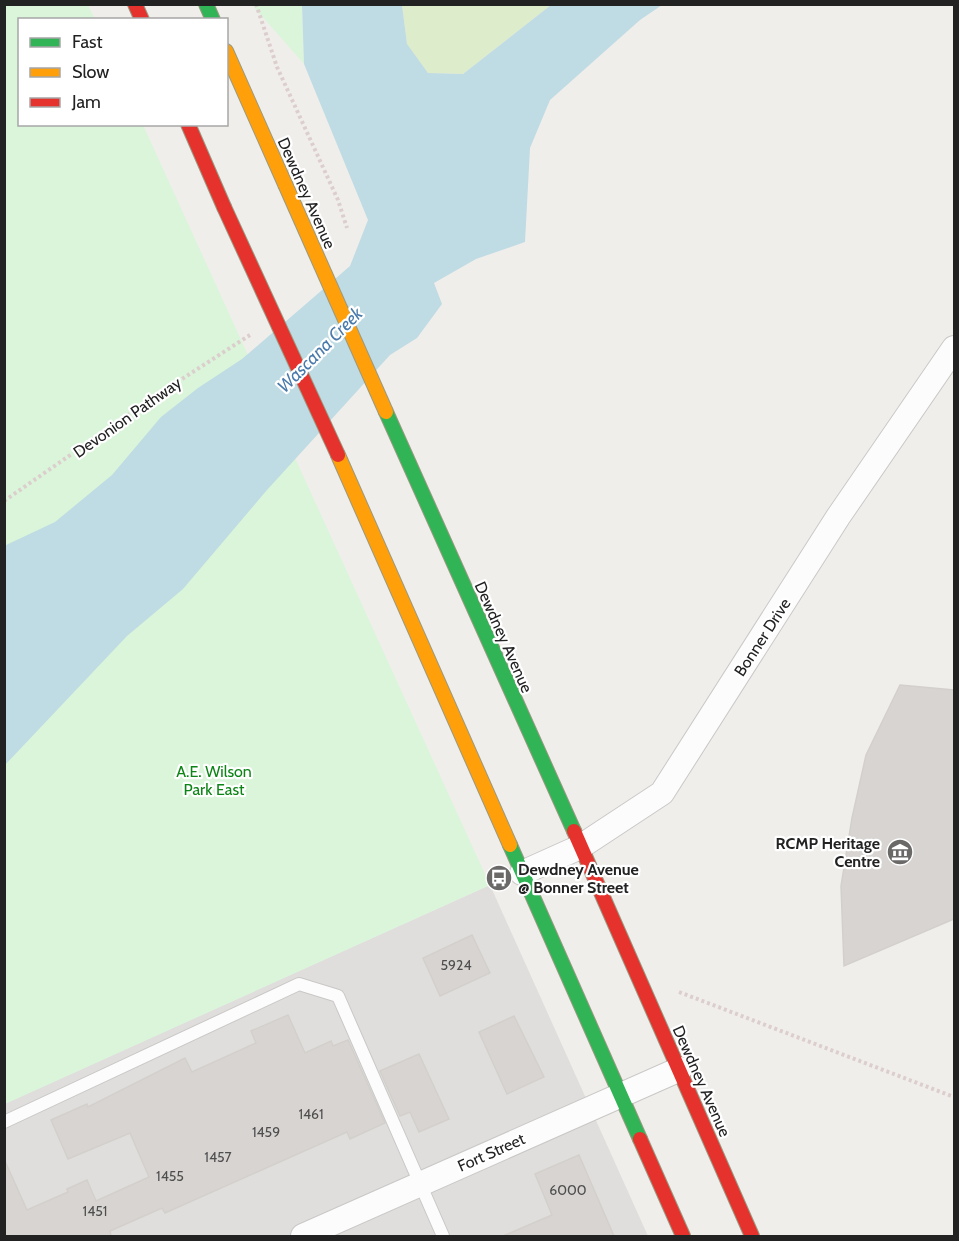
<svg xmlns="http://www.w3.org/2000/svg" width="959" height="1241" viewBox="0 0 959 1241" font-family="Cabin,sans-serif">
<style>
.residential{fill:#dfdedc}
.grass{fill:#ddeccb}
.park{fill:#daf5da}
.water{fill:#bfdbe3}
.building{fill:#d7d4d2;stroke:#d3d0cc;stroke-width:1.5}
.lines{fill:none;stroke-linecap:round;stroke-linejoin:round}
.lane-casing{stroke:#c9c8c7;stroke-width:14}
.street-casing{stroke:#c9c8c7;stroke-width:26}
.fast-casing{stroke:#999a82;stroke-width:16}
.slow-casing{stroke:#999a82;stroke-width:16}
.jam-casing{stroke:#999a82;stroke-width:16}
.path{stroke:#dccecd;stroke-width:4;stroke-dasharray:3 3;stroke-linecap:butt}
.lane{stroke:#fdfcfc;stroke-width:12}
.street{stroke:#fdfcfc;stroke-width:24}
.fast{stroke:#30b455;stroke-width:14}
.slow{stroke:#ff9f0a;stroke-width:14}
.jam{stroke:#e5322d;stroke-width:14}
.slow-bridge-casing{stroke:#999a82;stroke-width:16;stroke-linecap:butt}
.jam-bridge-casing{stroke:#999a82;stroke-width:16;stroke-linecap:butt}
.slow-bridge{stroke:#ff9f0a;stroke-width:14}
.jam-bridge{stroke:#e5322d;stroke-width:14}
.labels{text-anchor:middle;stroke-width:4.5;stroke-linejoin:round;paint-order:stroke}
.number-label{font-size:14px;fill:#4f4e4e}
.street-label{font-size:16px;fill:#222;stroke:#fff}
.park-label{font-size:16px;fill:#0c8416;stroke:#fff}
.poi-label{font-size:16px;font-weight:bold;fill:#222;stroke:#fff;text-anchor:end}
.water-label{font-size:18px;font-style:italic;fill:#4a7aab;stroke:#fff}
</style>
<rect width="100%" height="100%" fill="#f0eeeb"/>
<path class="residential" d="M490 885 648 1236H5L4 1104Z"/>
<path class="grass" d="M402 5H551L463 74 428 73 407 45Z"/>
<path class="park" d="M4 5H88L95 19 20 20V124L143 125 490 885 5 1104Z
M252 5H302L304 64Z"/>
<path class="water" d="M302 5H402L407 44 428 73 463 74 551 5H662L640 20 550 100 530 148 525 242 476 259 434 283 442 304 417 338 390 355 267 490 183 589 127 636 5 765 4 546 55 522 112 475 161 417 198 388 242 359 350 266 368 220 304 64Z"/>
<path class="building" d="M900 685 954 690V919L844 966 841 886 852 818 866 755Z
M472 935 490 973 440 996 423 958Z
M288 1015 305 1053 331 1041 333 1046 348 1040 385 1123 350 1139 347 1132 165 1213 162 1208 110 1231 111 1236H4V1159L27 1210 68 1192 67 1189 87 1180 96 1201 149 1177 130 1133 68 1159 51 1120 87 1104 88 1107 185 1058 192 1072 256 1043 251 1031Z
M514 1016 544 1077 507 1094 479 1032Z
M419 1054 449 1119 419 1132 410 1112 400 1116 380 1071Z
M579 1155 614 1236H503L552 1215 535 1174Z"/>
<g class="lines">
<defs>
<path id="lane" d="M4 1122 299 984 338 996 443 1236"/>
<path id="street" d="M522 873 580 847 662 793 838 517 954 348
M303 1236 680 1069"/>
<path id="fast" d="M206 4 213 20
M386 412 574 831
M510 845 640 1139"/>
<path id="slow" d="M226 51 285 184
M338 455 510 845"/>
<path id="jam" d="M135 4 142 20
M188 124 224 207
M574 831 752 1236
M640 1139 683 1236"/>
</defs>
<use href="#lane" class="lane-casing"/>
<use href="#street" class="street-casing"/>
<use href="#fast" class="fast-casing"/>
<use href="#slow" class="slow-casing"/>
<use href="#jam" class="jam-casing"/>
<path class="path" d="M256 4 277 67 338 200 347 228
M4 501 151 399 250 335
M679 992 954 1097"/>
<use href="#lane" class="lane"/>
<use href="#street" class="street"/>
<use href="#fast" class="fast"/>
<use href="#slow" class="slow"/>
<use href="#jam" class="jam"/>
<defs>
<path id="slow-bridge" d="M285 184 386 412"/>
<path id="jam-bridge" d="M224 207 338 455"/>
</defs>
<use href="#slow-bridge" class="slow-bridge-casing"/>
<use href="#jam-bridge" class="jam-bridge-casing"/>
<use href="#slow-bridge" class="slow-bridge"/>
<use href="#jam-bridge" class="jam-bridge"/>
</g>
<defs>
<symbol id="museum-disc" viewBox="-11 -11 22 22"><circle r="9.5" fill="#6a6968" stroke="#fff"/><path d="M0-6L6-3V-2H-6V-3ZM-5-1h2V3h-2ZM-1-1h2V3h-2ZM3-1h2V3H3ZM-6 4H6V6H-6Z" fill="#fff"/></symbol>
<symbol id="bus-disc" viewBox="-11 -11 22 22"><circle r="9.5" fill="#6a6968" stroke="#fff"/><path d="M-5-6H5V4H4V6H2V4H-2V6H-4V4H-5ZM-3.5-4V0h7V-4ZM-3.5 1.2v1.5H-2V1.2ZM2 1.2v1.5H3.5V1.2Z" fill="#fff"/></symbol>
</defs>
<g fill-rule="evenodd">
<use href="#museum-disc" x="885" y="837" width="30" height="30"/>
<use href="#bus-disc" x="484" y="863" width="30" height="30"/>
</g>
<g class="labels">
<g class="number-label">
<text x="456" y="970">5924</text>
<text x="311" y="1119">1461</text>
<text x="266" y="1137">1459</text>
<text x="218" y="1162">1457</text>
<text x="170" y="1181">1455</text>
<text x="568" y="1195">6000</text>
<text x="95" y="1216">1451</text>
</g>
<g class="street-label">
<text transform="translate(307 193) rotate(66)" y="6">Dewdney Avenue</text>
<text transform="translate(127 417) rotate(-35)" y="6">Devonion Pathway</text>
<text transform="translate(504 637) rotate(66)" y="6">Dewdney Avenue</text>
<text transform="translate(762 637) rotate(-57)" y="6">Bonner Drive</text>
<text transform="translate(702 1081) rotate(66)" y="6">Dewdney Avenue</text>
<text transform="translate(491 1152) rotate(-24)" y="6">Fort Street</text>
</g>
<g class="park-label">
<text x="214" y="777">A.E. Wilson<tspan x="214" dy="18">Park East</tspan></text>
</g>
<g class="poi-label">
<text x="880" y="849">RCMP Heritage<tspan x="880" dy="18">Centre</tspan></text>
<text x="518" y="875" text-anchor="start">Dewdney Avenue<tspan x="518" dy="18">@ Bonner Street</tspan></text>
</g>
<g class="water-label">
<text transform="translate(320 350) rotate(-45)" y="6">Wascana Creek</text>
</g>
</g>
<rect width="959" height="1241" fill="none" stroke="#222222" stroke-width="12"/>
<rect x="18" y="18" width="210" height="108" fill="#ffffff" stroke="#a7a7a7" stroke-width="1.5"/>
<rect x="30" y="38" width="30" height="9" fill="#30b455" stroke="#a7a7a7" stroke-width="1.5"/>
<text x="72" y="48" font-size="18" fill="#222222">Fast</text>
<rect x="30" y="68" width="30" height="9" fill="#ff9f0a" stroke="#a7a7a7" stroke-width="1.5"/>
<text x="72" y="78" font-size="18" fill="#222222">Slow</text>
<rect x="30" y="98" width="30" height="9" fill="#e5322d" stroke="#a7a7a7" stroke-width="1.5"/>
<text x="72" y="108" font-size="18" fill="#222222">Jam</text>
</svg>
